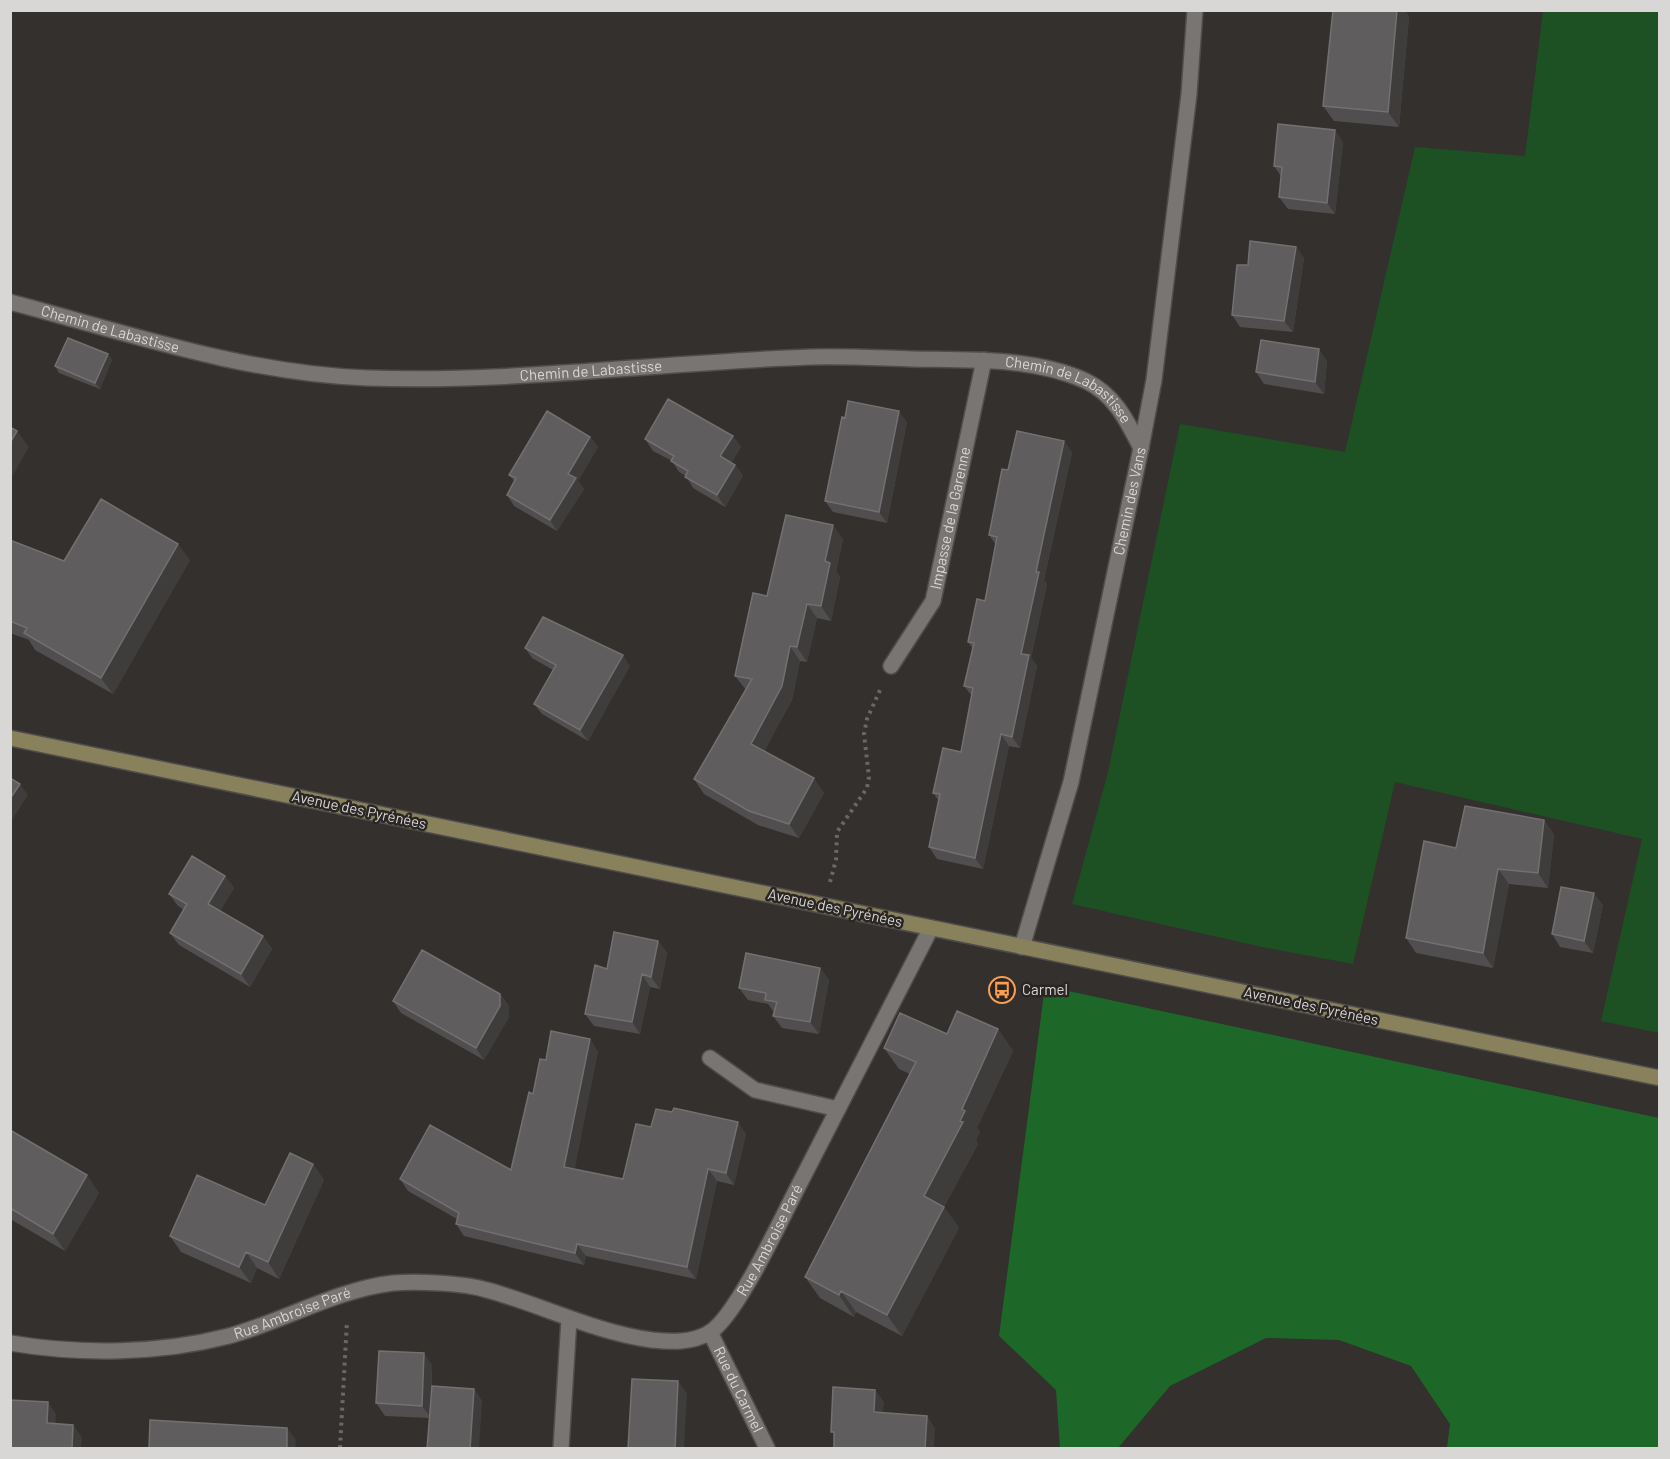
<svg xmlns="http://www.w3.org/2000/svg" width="1670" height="1459" viewBox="0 0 1670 1459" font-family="Barlow,sans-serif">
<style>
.green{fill:#1d5023}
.forest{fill:#1d6828}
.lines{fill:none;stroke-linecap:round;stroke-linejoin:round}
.street-casing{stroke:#4f4d4c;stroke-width:18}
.secondary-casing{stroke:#4f4d4c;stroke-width:18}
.path{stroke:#6a6866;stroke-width:4;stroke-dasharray:3 4.5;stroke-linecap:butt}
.street{stroke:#787573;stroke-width:15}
.secondary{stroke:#88815b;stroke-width:15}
.wall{fill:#514e50}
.shaded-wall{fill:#3f3c3c}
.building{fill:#605d5e;stroke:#737071;stroke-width:1.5}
.labels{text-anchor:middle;stroke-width:5;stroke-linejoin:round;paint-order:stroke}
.street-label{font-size:15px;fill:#d9d7d6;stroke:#292624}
.poi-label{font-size:15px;fill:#d9d7d6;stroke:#292624;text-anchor:start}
</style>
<rect width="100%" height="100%" fill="#33302e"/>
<path class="green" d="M1543 11H1659V1033L1601 1021 1642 839 1395 782 1353 964 1262 947 1072 904 1108 772 1180 424 1345 452 1415 147 1525 156Z"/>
<path class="forest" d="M1045 986 1659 1118V1448H1447L1450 1424 1411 1366 1339 1340 1266 1338 1170 1386 1118 1448H1060L1056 1390 999 1336Z"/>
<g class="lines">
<defs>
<g id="street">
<path id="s1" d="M10 302C127 333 247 374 368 378 516 383 664 362 811 357 845 356 878 358 912 359 969 360 1033 357 1086 381 1115 395 1127 421 1141 448"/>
<path id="s2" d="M891 666 933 601 984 360"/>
<path id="s3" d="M1022 947 1071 782 1141 448 1154 380 1189 94 1195 10"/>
<path d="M710 1058 755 1090 838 1109"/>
<path id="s4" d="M710 1332 767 1448"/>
<path id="s5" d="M10 1343C81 1355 159 1354 229 1336 284 1321 335 1290 393 1283 417 1281 464 1283 487 1290 542 1305 594 1332 652 1340 671 1342 691 1343 709 1333 737 1317 784 1213 801 1181 844 1097 888 1012 931 928"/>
<path d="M561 1448 569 1319"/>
</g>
<path id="secondary" d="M10 738 1660 1078"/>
</defs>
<use href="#street" class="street-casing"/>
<use href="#secondary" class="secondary-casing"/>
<path class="path" d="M830 882 836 860 837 832 867 788 869 777 864 734 867 719 880 690
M340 1448 347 1321"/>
<use href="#street" class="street"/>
<use href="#secondary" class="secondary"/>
</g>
<path class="wall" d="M1333 10H1405L1409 17 1399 127 1334 121 1323 106Z
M1343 142 1335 214 1288 209 1279 197 1281 176 1274 166Z
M1296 247 1304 258 1293 332 1240 327 1232 315 1248 265Z
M108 354 112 360 100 389 59 373 55 366Z
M1327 361 1324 394 1264 384 1256 372Z
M907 422 887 523 833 512 825 501Z
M733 436 741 447 731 463 735 465 743 476 725 507 693 488 686 476 679 472 672 461 653 451 645 439Z
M590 437 598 447 578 481 584 489 557 531 514 506 507 495 514 481 509 475Z
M1064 441 1072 453 1044 580 1047 584 1031 658 1037 666 1020 748 1009 746 983 869 937 859 929 847 939 801 933 793 961 752 972 696 964 686 973 649 968 642 985 601 996 545 989 535 1008 470Z
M843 539 836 571 840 577 831 621 817 618 807 662 800 661 792 700 764 751 824 793 799 838 758 825 704 794 694 779 746 690 735 676 767 596Z
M10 540 64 561 190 560 113 694 35 650 29 640 10 633Z
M525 648 630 666 588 741 542 714 534 704 553 670 532 658Z
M1544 820 1554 835 1548 888 1509 884 1493 968 1416 953 1406 938 1456 848Z
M225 876 234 888 220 911 263 936 272 949 250 987 179 945 170 933 184 910 178 906 169 894Z
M1603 905 1593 953 1560 947 1552 934Z
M658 941 667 953 660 989 650 987 640 1034 594 1026 585 1014 607 969Z
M820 968 829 980 819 1034 782 1028 773 1016 774 1012 768 1004 748 1000 739 988Z
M500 994 509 1006V1017L484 1060 401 1013 393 1001Z
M998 1029 1013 1051 977 1128 980 1132 976 1140 978 1144 944 1207 959 1228 902 1336 856 1312 854 1317 820 1298 805 1277 910 1074 899 1069 884 1048 947 1034Z
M598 1051 574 1169 623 1179 651 1127 746 1134 734 1185 717 1181 696 1279 586 1256 584 1265 464 1236 456 1224 457 1219 408 1191 400 1179 511 1170 533 1094 546 1060Z
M10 1130 99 1193 65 1251 10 1219Z
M313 1164 324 1180 279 1279 257 1268 251 1283 181 1252 170 1236 265 1205Z
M432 1365V1393L474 1389 482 1401 430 1418 385 1416 376 1403Z"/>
<path class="shaded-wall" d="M1397 10H1405L1409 17 1399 127 1388 112Z
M1335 130 1343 142 1335 214 1327 203Z
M1296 247 1304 258 1293 332 1284 321Z
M1319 349 1327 361 1324 394 1315 382Z
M108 354 112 360 100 389 95 383Z
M899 411 907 422 887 523 879 512Z
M17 431 29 447 10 480V443Z
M733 436 741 447 728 467 720 456Z
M590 437 598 447 578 481 584 489 557 531 550 520 568 474Z
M1064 441 1072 453 1044 580 1047 584 1031 658 1037 666 1020 748 1012 737 1021 654 1036 572Z
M735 465 743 476 725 507 717 495Z
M833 525 843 539 836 571 840 577 831 621 821 606 825 561Z
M178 544 190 560 113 694 101 678Z
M807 604 817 618 807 662 797 647Z
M790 646 800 661 792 700 761 758 751 744Z
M623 655 630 666 588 741 580 730Z
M1001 734 1009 746 983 869 975 858Z
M814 778 824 793 799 838 789 824Z
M20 784 28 795 10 823V799Z
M1544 820 1554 835 1548 888 1538 873Z
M1498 869 1509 884 1493 968 1483 953Z
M225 876 234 888 217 917 208 904Z
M1594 893 1603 905 1593 953 1584 941Z
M263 936 272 949 250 987 241 974Z
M658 941 667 953 660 989 651 977Z
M820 968 829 980 819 1034 810 1022Z
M642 974 650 987 640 1034 632 1022Z
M500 994 509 1006V1017L484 1060 476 1048Z
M998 1029 1013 1051 977 1128 980 1132 976 1140 978 1144 944 1207 959 1228 902 1336 887 1315 924 1196 960 1121 962 1109Z
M590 1039 598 1051 573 1179 564 1167Z
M738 1122 746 1134 734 1185 726 1173Z
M313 1164 324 1180 279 1279 268 1262Z
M708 1169 717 1181 696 1279 687 1267Z
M87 1175 99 1193 65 1251 53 1234Z
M577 1244 586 1256 584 1265 575 1253Z
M246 1252 257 1268 251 1283 239 1267Z
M841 1291 856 1312 854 1317 839 1295Z
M424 1353 432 1365 431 1418 422 1406Z
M678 1381 687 1393 684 1449H675Z
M474 1389 482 1401 479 1449H470Z
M875 1390 884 1402 882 1424 874 1412Z
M48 1402 56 1414 55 1435 47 1423Z
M927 1416 935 1428 934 1449H925Z
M73 1425 82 1437 81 1449H72Z
M287 1428 296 1440 295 1449H287Z"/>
<path class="building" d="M1333 10H1397L1388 112 1323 106Z
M1278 124 1335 130 1327 203 1279 197 1282 167 1274 166Z
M1250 241 1296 247 1284 321 1232 315 1237 265H1248Z
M68 338 108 354 95 383 55 366Z
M1261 340 1319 349 1315 382 1256 372Z
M668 399 733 436 720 456 735 465 717 495 685 477 688 471 671 461 674 456 645 439Z
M848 401 899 411 879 512 825 501 842 417 845 418Z
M547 411 590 437 568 474 576 478 550 520 507 495 516 478 509 475Z
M10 427 17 431 10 443Z
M1017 431 1064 441 1036 572H1039L1021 654 1029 655 1012 737 1001 734 975 858 929 847 940 794 933 793 943 748 961 752 973 688 964 686 974 643 968 642 977 599 985 601 997 537 989 535 1002 469 1008 470Z
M101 499 178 544 101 678 24 633 27 628 10 621V540L64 561Z
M786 515 833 525 825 561 830 563 821 606 807 604 797 647 790 646 782 686 751 744 814 778 789 824 749 811 694 779 752 679 735 676 753 593 767 596Z
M543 617 623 655 580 730 534 704 556 665 525 648Z
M10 778 20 784 10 799Z
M1465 806 1544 820 1538 873 1498 869 1483 953 1406 938 1424 841 1456 848Z
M192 856 225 876 208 904 263 936 241 974 170 933 187 904 169 894Z
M1561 887 1594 893 1584 941 1552 934Z
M614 932 658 941 651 977 642 974 632 1022 585 1014 595 965 607 969Z
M422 950 500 994V1006L476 1048 393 1001Z
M746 953 820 968 810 1022 773 1016 777 1002 765 1000 766 993 739 988Z
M957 1011 998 1029 962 1109 965 1111 960 1121 963 1122 924 1196 944 1207 887 1315 841 1291 839 1295 805 1277 916 1062 884 1048 900 1013 947 1034Z
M551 1031 590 1039 564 1167 623 1179 636 1124 651 1127 656 1109 672 1112 674 1108 738 1122 726 1173 708 1169 687 1267 577 1244 575 1253 456 1224 459 1213 400 1179 430 1125 511 1170 529 1092 533 1094 540 1059 546 1060Z
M10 1130 87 1175 53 1234 10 1208Z
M290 1153 313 1164 268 1262 246 1252 239 1267 170 1236 197 1175 265 1205Z
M379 1351 424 1353 422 1406 376 1403Z
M632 1379 678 1381 675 1449H628Z
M432 1386 474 1389 470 1449H427Z
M833 1387 875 1390 874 1412 927 1416 925 1449H834V1432H831Z
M10 1400 48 1402 47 1423 73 1425 72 1449H10Z
M150 1420 287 1428V1449H149Z"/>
<defs>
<symbol id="bus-ring" viewBox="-11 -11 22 22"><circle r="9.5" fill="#292624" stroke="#fc9e52" stroke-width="1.5"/><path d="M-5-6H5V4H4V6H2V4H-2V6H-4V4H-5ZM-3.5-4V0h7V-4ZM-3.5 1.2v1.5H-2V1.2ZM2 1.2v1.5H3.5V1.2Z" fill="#fc9e52"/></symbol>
</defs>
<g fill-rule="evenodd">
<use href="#bus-ring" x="987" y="975" width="30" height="30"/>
</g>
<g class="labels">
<g class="street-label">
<text dy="5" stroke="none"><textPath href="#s1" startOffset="104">Chemin de Labastisse</textPath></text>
<text dy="5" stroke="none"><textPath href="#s1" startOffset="590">Chemin de Labastisse</textPath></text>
<text dy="5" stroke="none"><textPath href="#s1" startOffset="1076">Chemin de Labastisse</textPath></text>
<text dy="5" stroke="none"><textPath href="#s3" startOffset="459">Chemin des Vans</textPath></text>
<text dy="5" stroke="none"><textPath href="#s2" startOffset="162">Impasse de la Garenne</textPath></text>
<text transform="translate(359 810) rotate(12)" y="5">Avenue des Pyrénées</text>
<text transform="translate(835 908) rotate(12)" y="5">Avenue des Pyrénées</text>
<text transform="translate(1311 1006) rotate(12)" y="5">Avenue des Pyrénées</text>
<text dy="5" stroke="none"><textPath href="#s5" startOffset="831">Rue Ambroise Paré</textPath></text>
<text dy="5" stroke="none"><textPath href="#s5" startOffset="288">Rue Ambroise Paré</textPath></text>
<text dy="5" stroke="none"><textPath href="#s4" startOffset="64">Rue du Carmel</textPath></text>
</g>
<g class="poi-label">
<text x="1022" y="995">Carmel</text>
</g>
</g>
<rect width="1670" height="1459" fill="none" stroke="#d9d7d6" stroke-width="24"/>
</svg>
